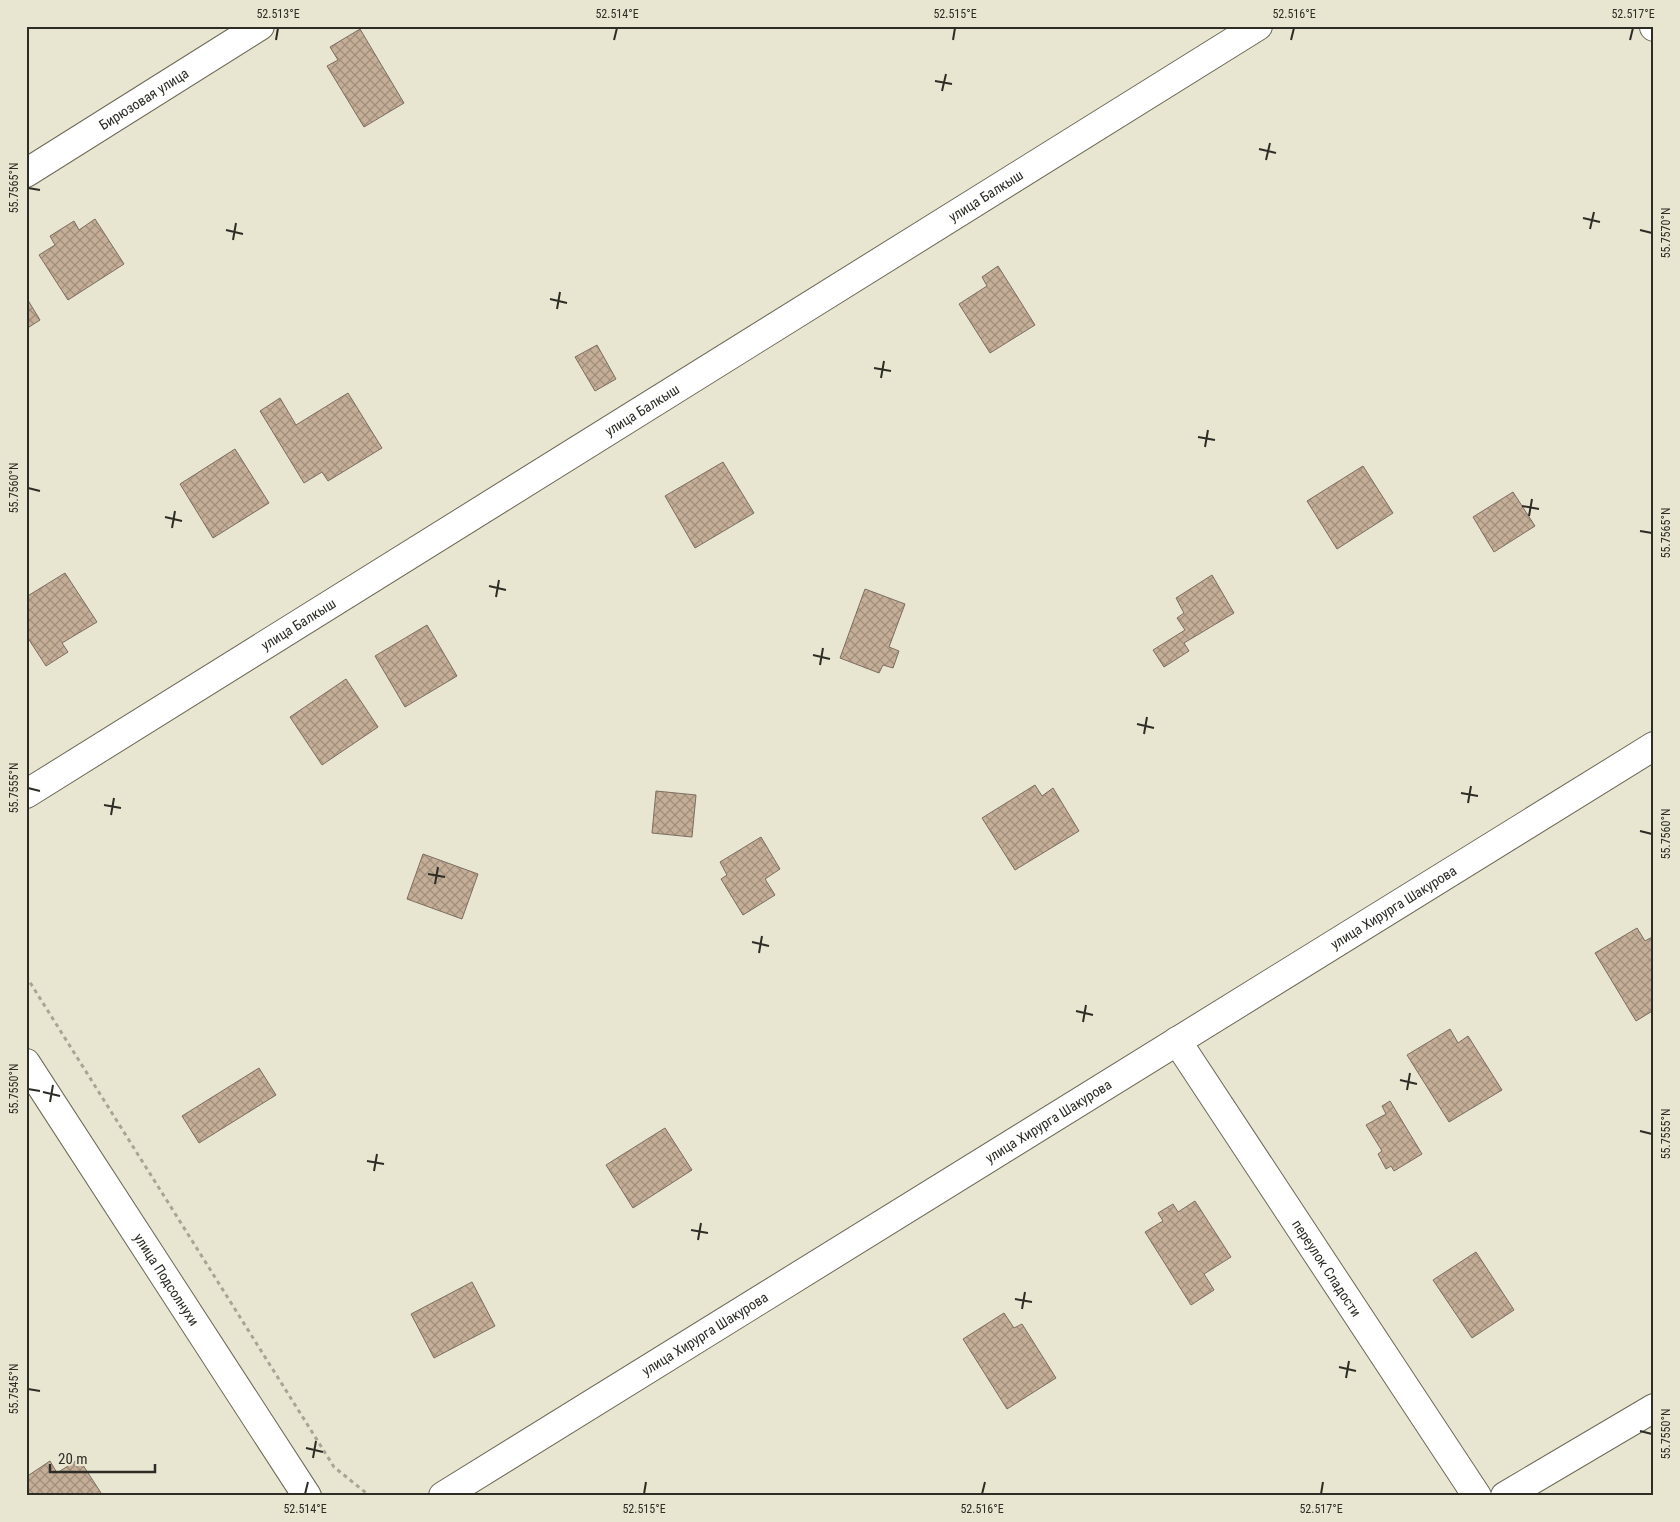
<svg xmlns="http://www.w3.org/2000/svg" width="1680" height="1522" viewBox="0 0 1680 1522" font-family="'Roboto Condensed',sans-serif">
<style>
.building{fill:url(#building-cross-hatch);stroke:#7c6e60}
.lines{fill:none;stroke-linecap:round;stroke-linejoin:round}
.minor-casing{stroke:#6c6957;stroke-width:30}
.path{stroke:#a7a595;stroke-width:3;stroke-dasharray:4 4;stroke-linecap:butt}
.minor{stroke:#fff;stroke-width:28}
.ticks{fill:none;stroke:#2d2c25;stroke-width:2}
.labels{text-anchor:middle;stroke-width:4.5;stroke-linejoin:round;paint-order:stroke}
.street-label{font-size:14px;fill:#2d2c25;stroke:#e8e5d1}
.neatline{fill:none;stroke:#2d2c25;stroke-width:2}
.ticks-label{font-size:12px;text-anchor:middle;fill:#2d2c25}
</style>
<defs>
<pattern id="building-cross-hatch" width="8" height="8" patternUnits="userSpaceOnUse" patternTransform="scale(1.25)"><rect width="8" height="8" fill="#c5ae97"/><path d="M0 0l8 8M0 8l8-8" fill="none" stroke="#a08e7b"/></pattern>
</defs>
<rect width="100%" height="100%" fill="#e8e5d1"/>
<path class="building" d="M360 29 404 103 364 127 327 66 338 60 330 47Z
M95 219 124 264 68 300 39 255 55 245 50 236 74 221 79 230Z
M998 266 1035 325 990 353 959 304 987 286 982 277Z
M26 297 40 320 26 329Z
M597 345 616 379 595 391 575 357Z
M348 393 382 448 328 481 322 472 304 483 260 411 280 398 296 425Z
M235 449 269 503 213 538 180 484Z
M723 462 754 513 695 548 665 496Z
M1363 466 1393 513 1337 549 1307 501Z
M1513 492 1535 526 1494 552 1473 517Z
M65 573 97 622 62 643 68 652 46 666 26 635V597Z
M1212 575 1234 613 1184 643 1189 651 1164 667 1153 650 1185 630 1177 618 1184 613 1176 598Z
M865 589 905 604 889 647 899 651 893 668 883 665 879 673 840 658Z
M427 625 457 676 405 707 375 656Z
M346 679 378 727 322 765 290 717Z
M1035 785 1042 796 1053 788 1079 831 1015 870 982 818Z
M656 791 696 795 692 837 652 833Z
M761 837 780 869 765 879 775 895 743 915 721 879 727 875 720 862Z
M423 854 478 874 462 919 407 899Z
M1637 928 1645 941 1654 936V1010L1636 1021 1595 953Z
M1450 1029 1458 1043 1468 1036 1502 1090 1449 1122 1407 1055Z
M259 1068 276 1095 199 1143 182 1116Z
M1390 1101 1422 1154 1394 1171 1391 1166 1386 1169 1378 1154 1382 1151 1366 1125 1386 1114 1382 1106Z
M665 1128 692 1170 633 1208 606 1165Z
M1195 1201 1231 1257 1204 1274 1214 1290 1191 1305 1145 1232 1163 1221 1158 1213 1173 1204 1178 1212Z
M1476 1252 1514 1310 1472 1338 1433 1280Z
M472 1282 495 1326 434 1358 411 1314Z
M1004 1313 1014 1328 1022 1324 1056 1378 1007 1409 963 1339Z
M79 1459 103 1496H26V1477L50 1461 57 1473Z"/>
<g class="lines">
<defs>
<g id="minor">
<path d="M1654 26V27"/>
<path id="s1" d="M26 173 260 26"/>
<path id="s2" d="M26 794 1258 26"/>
<path id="s3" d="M1177 1041 1477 1496"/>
<path id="s4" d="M26 1063 307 1496"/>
<path id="s5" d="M443 1496 1654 746"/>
<path d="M1505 1496 1654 1408"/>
</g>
</defs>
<use href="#minor" class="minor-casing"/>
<path class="path" d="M26 976 334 1467 370 1496"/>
<use href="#minor" class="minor"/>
</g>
<path class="ticks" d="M276 40 278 28M614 40 617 28M953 40 955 28M1291 40 1294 28M1630 40 1633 28M935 81 952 84M942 91 946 74M1259 149 1276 153M1266 160 1270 143M28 188 40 190M1583 218 1600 222M1590 229 1594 212M226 230 243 234M1640 230 1652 233M233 240 236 223M550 299 567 303M557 309 560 292M874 368 891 371M881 378 884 361M1198 437 1215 440M1205 447 1208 430M28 488 40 491M1522 506 1539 509M1529 516 1532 499M165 517 182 521M172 528 175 511M1640 531 1652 533M489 586 506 590M496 597 499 580M813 655 830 659M820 665 823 648M1137 724 1154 728M1144 734 1147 717M28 788 40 791M1461 793 1478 796M1468 803 1471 786M104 805 121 808M111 815 114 798M1640 831 1652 834M428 874 445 877M435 884 438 867M752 942 769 946M759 953 762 936M1076 1011 1093 1015M1083 1022 1086 1005M1400 1080 1417 1084M28 1089 40 1091M1407 1090 1410 1073M43 1092 60 1096M50 1102 53 1085M1640 1131 1652 1134M367 1161 384 1164M374 1171 377 1154M691 1230 708 1233M698 1240 701 1223M1015 1299 1032 1302M1022 1309 1025 1292M1339 1367 1356 1371M1346 1378 1349 1361M28 1389 40 1391M1640 1431 1652 1434M306 1448 323 1452M313 1458 316 1441M305 1494 308 1482M644 1494 646 1482M982 1494 985 1482M1321 1494 1323 1482"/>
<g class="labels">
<g class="street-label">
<text dy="5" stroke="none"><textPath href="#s1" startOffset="139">Бирюзовая улица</textPath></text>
<text dy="5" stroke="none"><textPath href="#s2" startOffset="1131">улица Балкыш</textPath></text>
<text dy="5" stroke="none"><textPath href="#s2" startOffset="726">улица Балкыш</textPath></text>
<text dy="5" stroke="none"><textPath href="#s2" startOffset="321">улица Балкыш</textPath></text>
<text dy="5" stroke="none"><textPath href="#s5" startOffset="1118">улица Хирурга Шакурова</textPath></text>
<text dy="5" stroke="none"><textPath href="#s5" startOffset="712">улица Хирурга Шакурова</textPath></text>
<text dy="5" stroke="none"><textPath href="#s3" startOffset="272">переулок Сладости</textPath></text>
<text dy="5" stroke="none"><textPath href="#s4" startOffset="258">улица Подсолнухи</textPath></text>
<text dy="5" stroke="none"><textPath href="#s5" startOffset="308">улица Хирурга Шакурова</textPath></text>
</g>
</g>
<rect width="1680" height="1522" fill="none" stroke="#e8e5d1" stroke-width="55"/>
<path d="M50 1464v8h105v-8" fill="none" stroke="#2d2c25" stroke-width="2.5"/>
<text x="58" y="1464" font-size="15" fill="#2d2c25" stroke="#e8e5d1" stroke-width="4" paint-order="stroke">20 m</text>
<rect x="28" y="28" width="1624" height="1466" class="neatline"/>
<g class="ticks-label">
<text x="278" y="18">52.513°E</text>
<text x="617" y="18">52.514°E</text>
<text x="955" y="18">52.515°E</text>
<text x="1294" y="18">52.516°E</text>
<text x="1633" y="18">52.517°E</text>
<text transform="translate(14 188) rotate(-90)" y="4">55.7565°N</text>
<text transform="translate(1666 233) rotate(-90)" y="4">55.7570°N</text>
<text transform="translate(14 488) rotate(-90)" y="4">55.7560°N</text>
<text transform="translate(1666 533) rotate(-90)" y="4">55.7565°N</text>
<text transform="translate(14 788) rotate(-90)" y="4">55.7555°N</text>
<text transform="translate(1666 834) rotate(-90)" y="4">55.7560°N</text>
<text transform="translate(14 1089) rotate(-90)" y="4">55.7550°N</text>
<text transform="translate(1666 1134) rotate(-90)" y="4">55.7555°N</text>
<text transform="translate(14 1389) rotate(-90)" y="4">55.7545°N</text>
<text transform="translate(1666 1434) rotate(-90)" y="4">55.7550°N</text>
<text x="305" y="1513">52.514°E</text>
<text x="644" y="1513">52.515°E</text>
<text x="982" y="1513">52.516°E</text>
<text x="1321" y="1513">52.517°E</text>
</g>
</svg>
